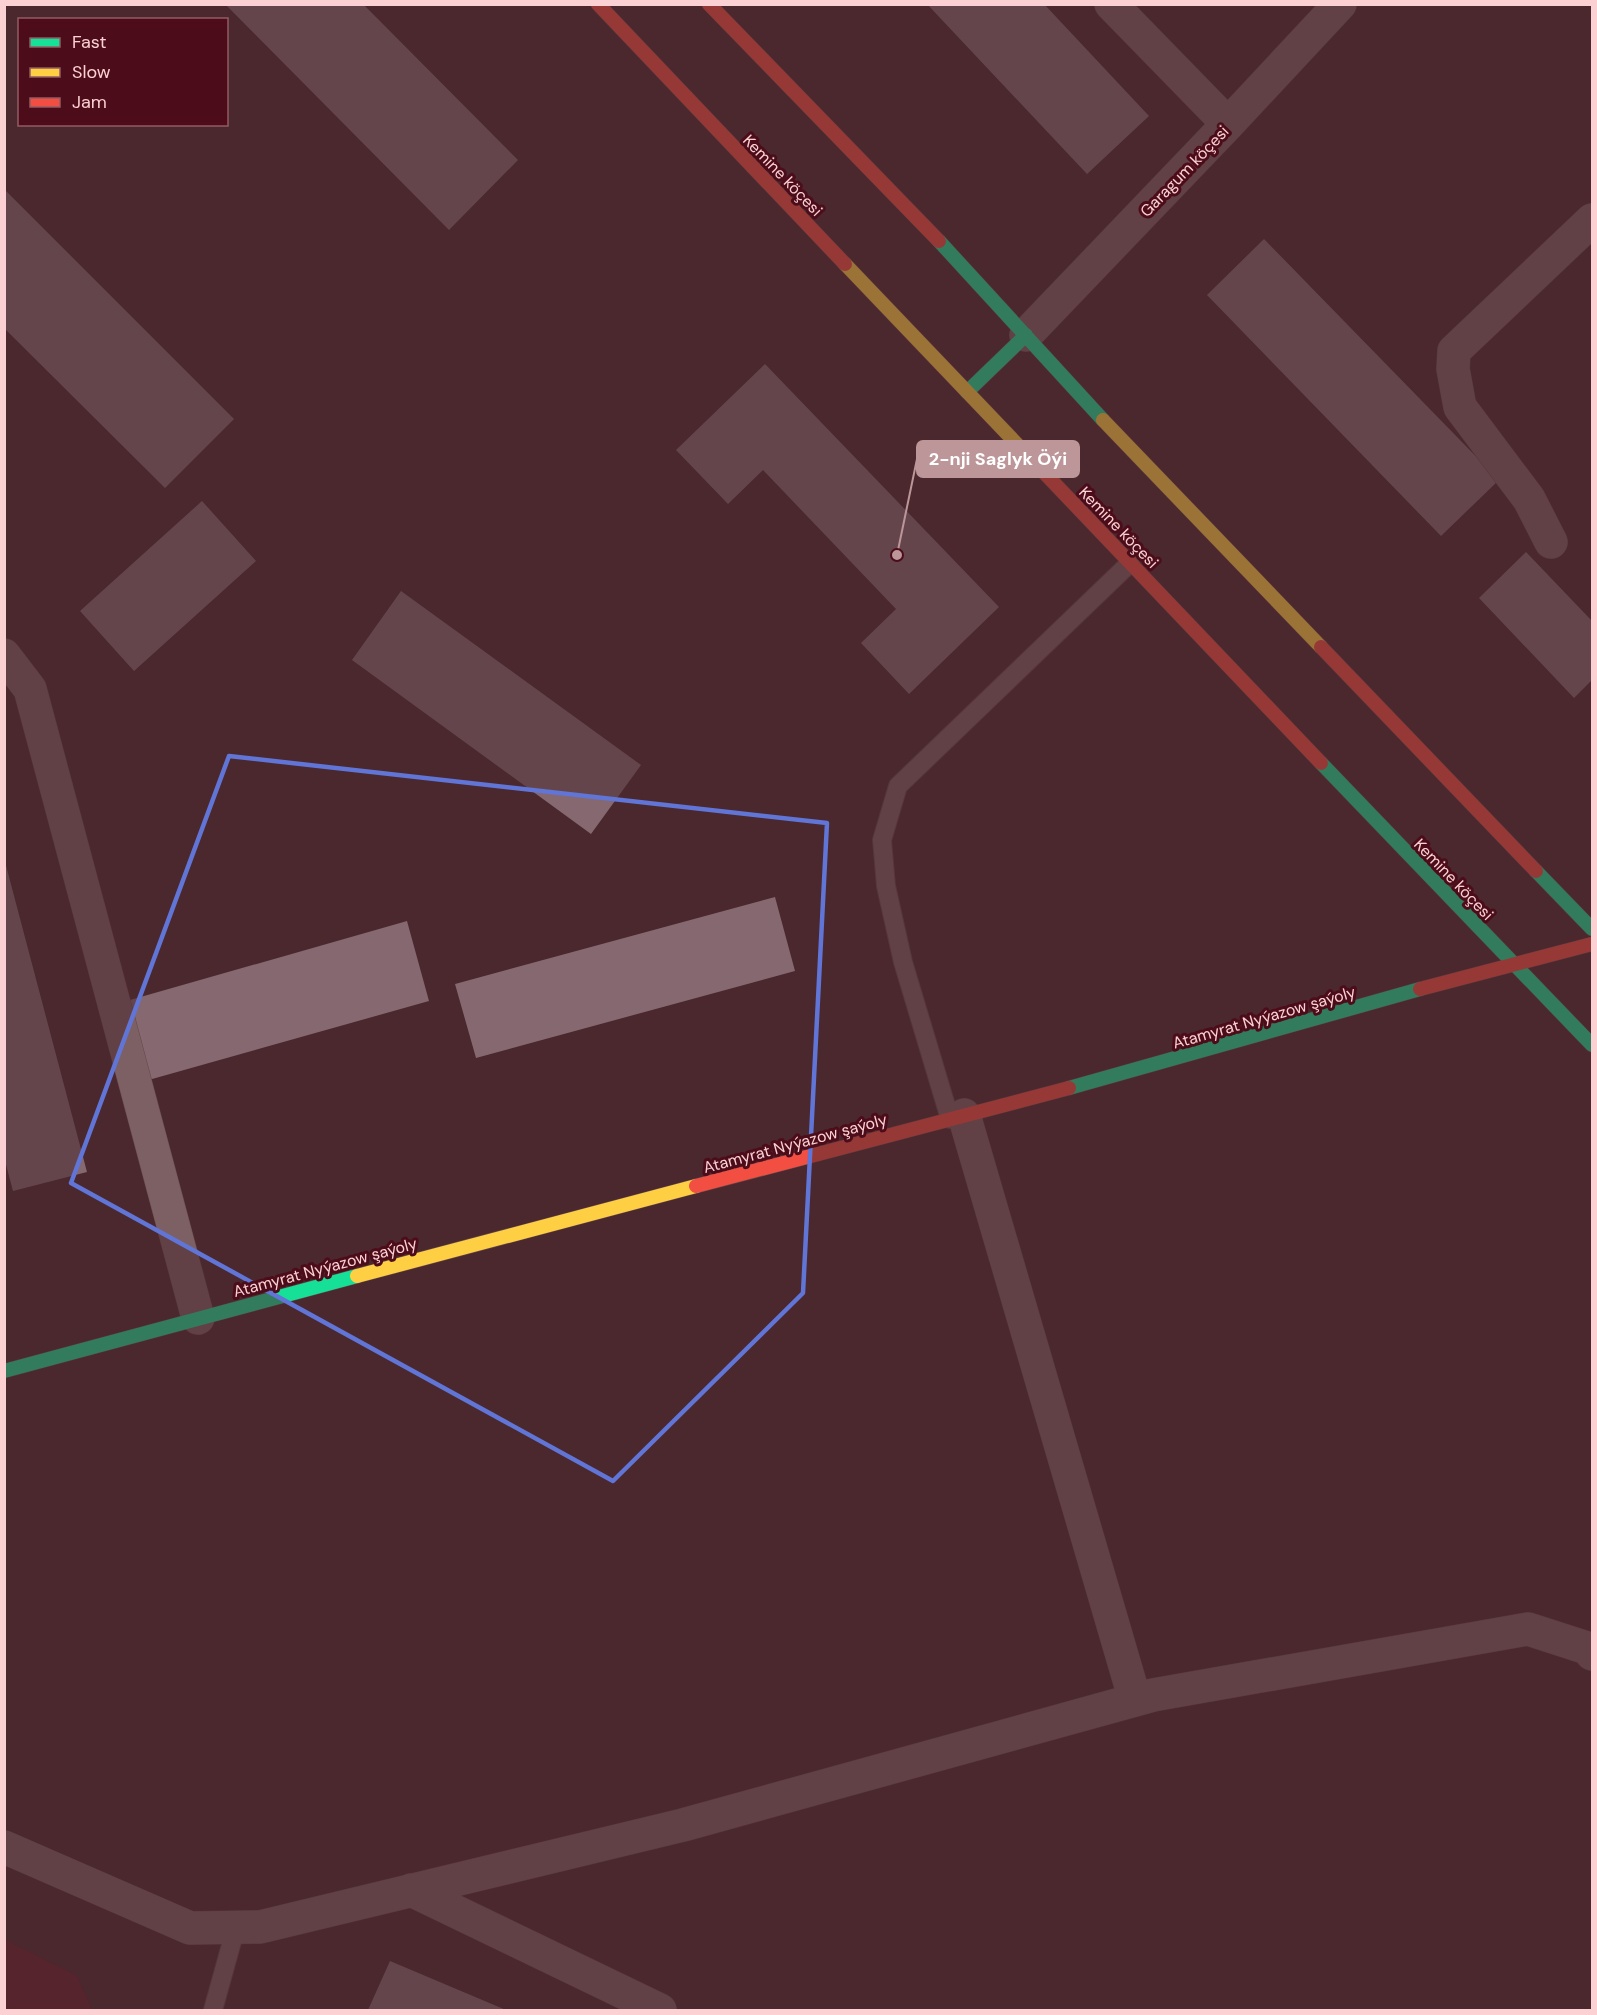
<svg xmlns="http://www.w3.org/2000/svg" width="1597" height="2015" viewBox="0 0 1597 2015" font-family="'DM Sans',sans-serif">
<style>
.built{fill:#631f2b}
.building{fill:#866871}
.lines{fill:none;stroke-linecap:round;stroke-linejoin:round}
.lane-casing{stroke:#66474c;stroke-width:20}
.street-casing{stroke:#66474c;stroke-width:34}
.fast-casing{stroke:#66474c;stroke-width:15}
.slow-casing{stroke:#66474c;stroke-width:15}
.jam-casing{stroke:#66474c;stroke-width:15}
.lane{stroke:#7d6064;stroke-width:18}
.street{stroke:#7d6064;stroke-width:33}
.fast{stroke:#16e098;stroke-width:14}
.slow{stroke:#ffcf43;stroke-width:14}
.jam{stroke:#f24e42;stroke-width:14}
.marked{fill:none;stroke:#6075d6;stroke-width:4.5;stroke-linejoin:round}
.labels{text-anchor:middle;stroke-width:6;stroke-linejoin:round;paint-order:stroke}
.street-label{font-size:16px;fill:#fbd1d3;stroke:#4d0c1a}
.leader{fill:none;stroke:#bd9699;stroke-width:2}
.callout-dot{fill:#bd9699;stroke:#4d0c1a;stroke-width:2}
.callout{fill:#bd9699;stroke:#bd9699;stroke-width:2}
.callout-label{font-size:18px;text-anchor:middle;font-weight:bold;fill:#fff}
</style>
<rect width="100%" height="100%" fill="#4a282e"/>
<path class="built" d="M4 1939 77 1976 92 2010H5Z"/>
<path class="building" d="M225 4H363L518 160 449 230Z
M927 4H1044L1149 116 1087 174Z
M4 189 234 419 165 488 4 328Z
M1264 239 1499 480 1441 536 1207 295Z
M765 364 999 607 909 694 861 643 896 609 763 470 728 504 676 450Z
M202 501 256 561 134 671 80 611Z
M1526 552 1592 621V680L1574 698 1479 598Z
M401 591 641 765 591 834 352 660Z
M4 858 87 1172 13 1191 4 1157Z
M775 897 795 971 476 1058 455 984Z
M407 921 429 1001 138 1083 116 1004Z
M390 1961 506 2010H368Z"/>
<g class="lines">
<defs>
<path id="lane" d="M950 1119 903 962 886 886 882 840 898 786 1130 563
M213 2010 236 1927"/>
<path id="street" d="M1111 4 1228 124
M1026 335 1228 124 1340 4
M1551 542 1529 499 1460 407 1453 369 1454 351 1592 220
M4 655 30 689 198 1318
M964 1115 1135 1700
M4 1847 190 1928 260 1927 683 1825 1153 1695 1528 1629 1587 1648 1592 1654
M411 1890 660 2010"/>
<path id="fast" d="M939 241 1103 420
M967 392 1026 335
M1321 763 1592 1045
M1536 871 1592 929
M1069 1088 1420 989
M4 1371 357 1276"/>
<path id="slow" d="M845 264 1035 463
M1103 420 1321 647
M357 1276 696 1186"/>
<path id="jam" d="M598 4 845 264
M709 4 939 241
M1035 463 1321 763
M1321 647 1536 871
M1420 989 1592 944
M696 1186 1069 1088"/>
</defs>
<use href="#lane" class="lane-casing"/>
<use href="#street" class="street-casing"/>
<use href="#fast" class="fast-casing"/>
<use href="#slow" class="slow-casing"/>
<use href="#jam" class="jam-casing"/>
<use href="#lane" class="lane"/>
<use href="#street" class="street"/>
<use href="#fast" class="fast"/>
<use href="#slow" class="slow"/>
<use href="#jam" class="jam"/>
</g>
<path d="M0 0H1597V2015H0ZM229 756 827 823 803 1293 613 1481 71 1183Z" fill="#4a282e" fill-opacity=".55" fill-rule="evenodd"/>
<path class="marked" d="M229 756 827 823 803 1293 613 1481 71 1183Z"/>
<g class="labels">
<g class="street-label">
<text transform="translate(1184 171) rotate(-46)" y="6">Garagum köçesi</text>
<text transform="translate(783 175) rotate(46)" y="6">Kemine köçesi</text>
<text transform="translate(1119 527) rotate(46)" y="6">Kemine köçesi</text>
<text transform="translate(1454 879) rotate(46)" y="6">Kemine köçesi</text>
<text transform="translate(1264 1017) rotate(-16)" y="6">Atamyrat Nyýazow şaýoly</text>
<text transform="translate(795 1143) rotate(-15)" y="6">Atamyrat Nyýazow şaýoly</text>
<text transform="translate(325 1267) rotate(-15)" y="6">Atamyrat Nyýazow şaýoly</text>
</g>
</g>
<path class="leader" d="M897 555L917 459"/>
<circle class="callout-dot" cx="897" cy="555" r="6"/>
<rect class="callout" x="917" y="441" width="162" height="36" rx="6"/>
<g class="callout-label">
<text x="998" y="465">2-nji Saglyk Öýi</text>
</g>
<rect width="1597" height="2015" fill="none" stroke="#fbd1d3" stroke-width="12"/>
<rect x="18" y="18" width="210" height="108" fill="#4d0c1a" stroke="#935b64" stroke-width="1.5"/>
<rect x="30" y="38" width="30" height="9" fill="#16e098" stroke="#935b64" stroke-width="1.5"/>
<text x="72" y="48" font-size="18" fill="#fbd1d3">Fast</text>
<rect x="30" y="68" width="30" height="9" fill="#ffcf43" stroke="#935b64" stroke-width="1.5"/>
<text x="72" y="78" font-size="18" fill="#fbd1d3">Slow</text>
<rect x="30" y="98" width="30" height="9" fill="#f24e42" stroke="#935b64" stroke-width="1.5"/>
<text x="72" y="108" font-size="18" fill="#fbd1d3">Jam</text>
</svg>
